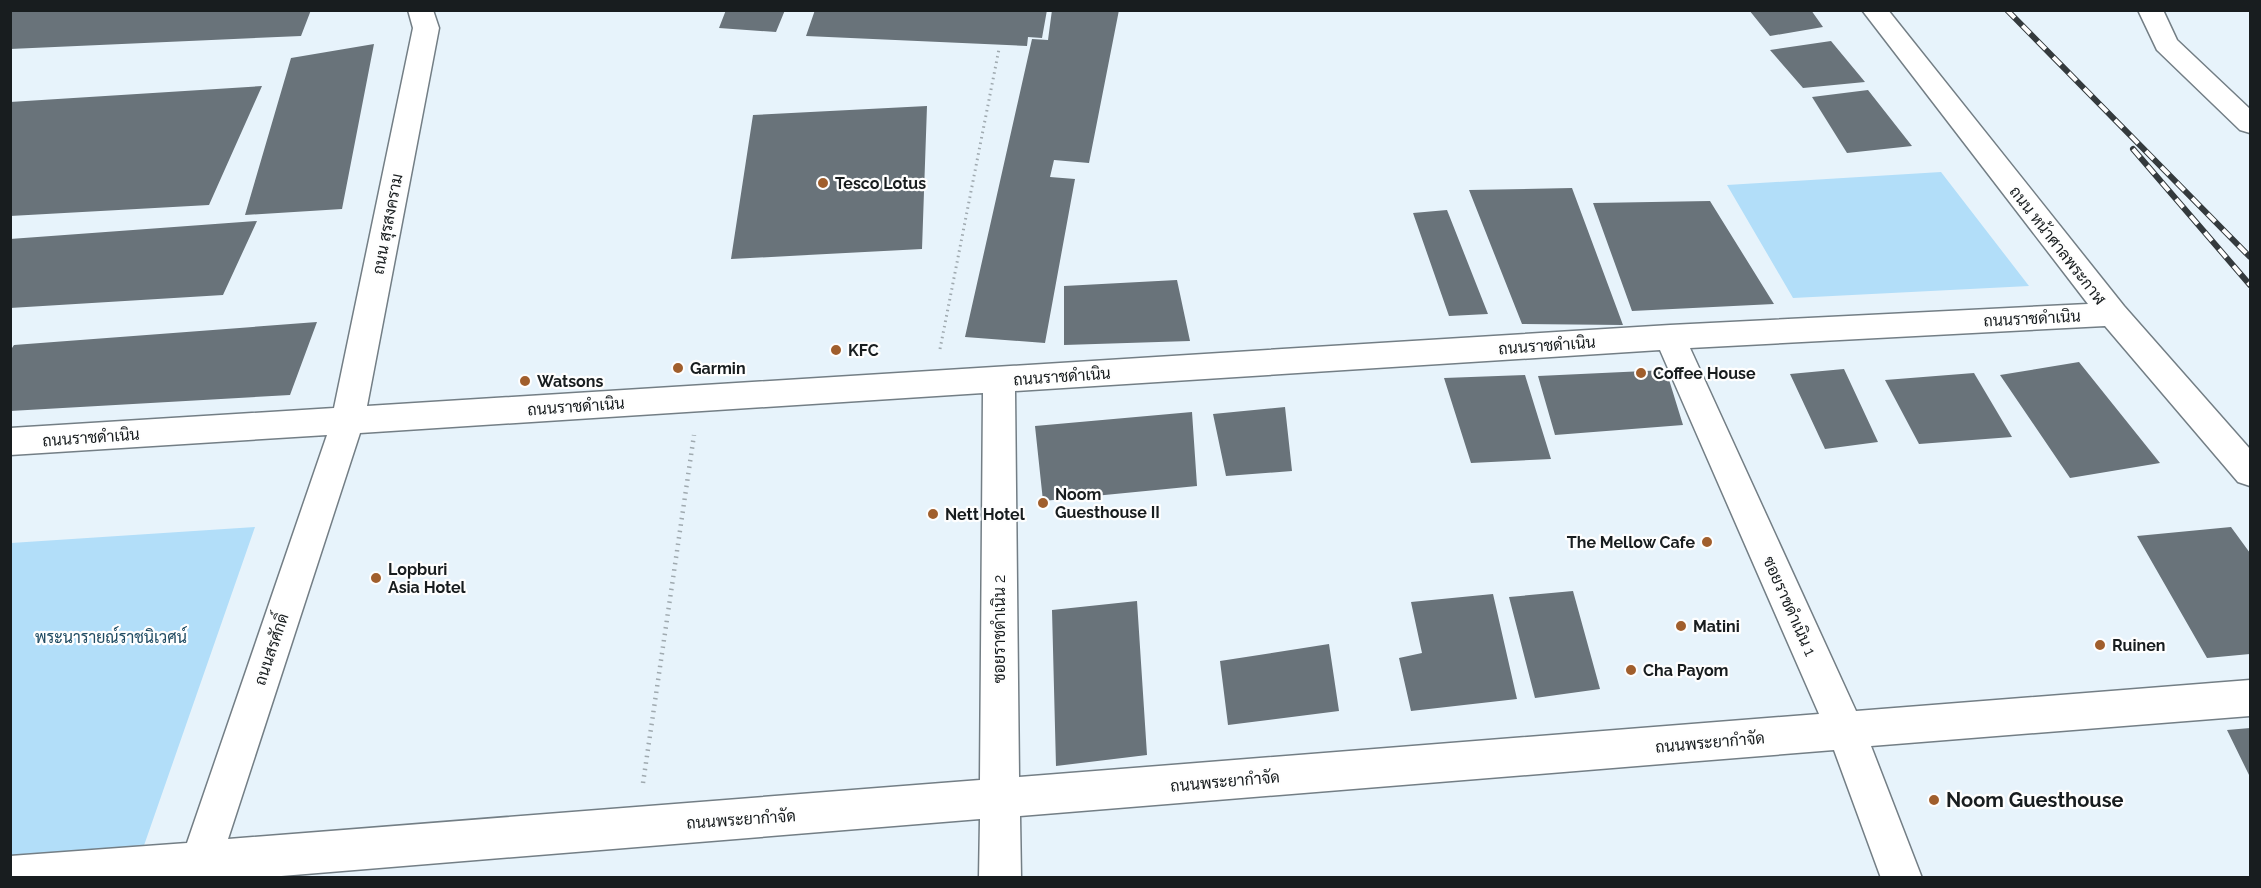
<svg xmlns="http://www.w3.org/2000/svg" width="2261" height="888" viewBox="0 0 2261 888" font-family="Raleway,Sarabun,sans-serif">
<style>
.green{fill:#b2def9}
.building{fill:#69737a}
.lines{fill:none;stroke-linecap:round;stroke-linejoin:round}
.minor-casing{stroke:#737e85;stroke-width:3}
.path-far1{stroke:#9fa9af;stroke-width:3;stroke-dasharray:1.5 4;stroke-linecap:butt}
.path{stroke:#9fa9af;stroke-width:4.5;stroke-dasharray:1.5 5;stroke-linecap:butt}
.minor{fill:#fff;fill-rule:evenodd}
.rail-casing{stroke:#343a3d;stroke-width:6}
.rail{stroke:#fefefe;stroke-width:4;stroke-dasharray:11;stroke-linecap:butt}
.poi-dot{fill:#a05e2c;stroke:#fefefe;stroke-width:2}
.labels{text-anchor:middle;stroke-width:4.5;stroke-linejoin:round;paint-order:stroke}
.poi-label{font-size:16px;font-weight:bold;fill:#181d1f;stroke:#fefefe;text-anchor:start}
.street-label{font-size:16px;fill:#181d1f;stroke:#fefefe}
.park-label{font-size:16px;fill:#204c63;stroke:#fefefe}
.near-poi-label{font-size:20px;font-weight:bold;fill:#181d1f;stroke:#fefefe;text-anchor:start}
</style>
<rect width="100%" height="100%" fill="#e7f3fb"/>
<path class="green" d="M1941 172 2029 286 1793 298 1727 185Z
M255 527 133 877 11 878V543Z"/>
<path class="building" d="M10 10H311L301 36 10 49Z
M726 10H785L776 32 719 28Z
M815 10H1047L1042 38 1028 37 1027 46 806 36Z
M1052 10H1119L1089 163 1054 160 1050 177 1075 179 1045 343 965 337 1032 39 1048 40Z
M1749 10H1811L1823 27 1770 36Z
M1831 41 1865 82 1803 88 1770 50Z
M374 44 342 209 245 215 291 58Z
M262 86 209 205 10 216V102Z
M1868 90 1912 146 1847 153 1812 97Z
M927 106 922 249 731 259 753 115Z
M1572 188 1623 325 1522 324 1469 190Z
M1710 201 1774 304 1632 311 1593 203Z
M1447 210 1488 314 1449 316 1413 213Z
M257 221 223 295 10 308V239Z
M1177 280 1190 341 1064 345V286Z
M317 322 290 395 10 411V351L14 345Z
M2079 362 2160 463 2070 478 2000 375Z
M1844 369 1878 442 1825 449 1790 374Z
M1666 370 1683 425 1555 435 1538 376Z
M1974 373 2012 437 1919 444 1885 380Z
M1525 375 1551 459 1471 463 1444 378Z
M1285 407 1292 471 1226 476 1213 414Z
M1192 412 1197 486 1043 501 1035 426Z
M2231 527 2250 553V654L2207 658 2137 536Z
M1573 591 1600 689 1535 698 1509 597Z
M1493 594 1517 699 1411 711 1399 658 1422 653 1411 602Z
M1137 601 1147 755 1056 766 1052 610Z
M1329 644 1339 711 1228 725 1220 661Z
M2250 728V777L2227 730Z"/>
<g class="lines">
<defs>
<path id="minor" d="M408 10H433L439 28 367 406 1670 325 2088 304 1862 10H1888L2124 306 2250 449V486L2238 482 2105 326 1690 348 1856 711 2250 680V716L1871 746 1922 878H1881L1834 750 1020 816 1021 878H979L980 819 257 878H10V856L187 843 327 435 10 455V428L334 408 413 28ZM1660 350 1819 714 1019 777 1015 391ZM983 393 980 780 228 839 360 433Z
M2138 10H2163L2177 40 2250 109V133L2240 130 2157 50Z"/>
</defs>
<use href="#minor" class="minor-casing"/>
<path class="path-far1" d="M940 349 999 49"/>
<path class="path" d="M643 783 694 435"/>
<use href="#minor" class="minor"/>
<defs>
<path id="rail" d="M2007 10 2250 257
M2133 149 2250 285"/>
</defs>
<use href="#rail" class="rail-casing"/>
<use href="#rail" class="rail"/>
</g>
<g class="poi-dot">
<circle cx="823" cy="183" r="6"/>
<circle cx="836" cy="350" r="6"/>
<circle cx="678" cy="368" r="6"/>
<circle cx="1641" cy="373" r="6"/>
<circle cx="525" cy="381" r="6"/>
<circle cx="1043" cy="503" r="6"/>
<circle cx="933" cy="514" r="6"/>
<circle cx="1707" cy="542" r="6"/>
<circle cx="376" cy="578" r="6"/>
<circle cx="1681" cy="626" r="6"/>
<circle cx="2100" cy="645" r="6"/>
<circle cx="1631" cy="670" r="6"/>
<circle cx="1934" cy="800" r="6"/>
</g>
<g class="labels">
<g class="poi-label">
<text x="835" y="189">Tesco Lotus</text>
<text x="848" y="356">KFC</text>
<text x="690" y="374">Garmin</text>
<text x="1653" y="379">Coffee House</text>
<text x="537" y="387">Watsons</text>
<text x="1055" y="500">Noom<tspan x="1055" dy="18">Guesthouse II</tspan></text>
<text x="945" y="520">Nett Hotel</text>
<text x="1695" y="548" text-anchor="end">The Mellow Cafe</text>
<text x="388" y="575">Lopburi<tspan x="388" dy="18">Asia Hotel</tspan></text>
<text x="1693" y="632">Matini</text>
<text x="2112" y="651">Ruinen</text>
<text x="1643" y="676">Cha Payom</text>
</g>
<g class="street-label">
<text transform="translate(387 224) rotate(-79)" y="6">ถนน สุรสงคราม</text>
<text transform="translate(2058 245) rotate(52)" y="6">ถนน หน้าศาลพระกาฬ</text>
<text transform="translate(2032 318) rotate(-3)" y="6">ถนนราชดำเนิน</text>
<text transform="translate(1547 345) rotate(-4)" y="6">ถนนราชดำเนิน</text>
<text transform="translate(1062 376) rotate(-4)" y="6">ถนนราชดำเนิน</text>
<text transform="translate(576 406) rotate(-4)" y="6">ถนนราชดำเนิน</text>
<text transform="translate(91 437) rotate(-4)" y="6">ถนนราชดำเนิน</text>
<text transform="translate(1790 606) rotate(66)" y="6">ซอยราชดำเนิน 1</text>
<text transform="translate(999 629) rotate(-90)" y="6">ซอยราชดำเนิน 2</text>
<text transform="translate(271 649) rotate(-71)" y="6">ถนนสรศักดิ์</text>
<text transform="translate(1710 742) rotate(-5)" y="6">ถนนพระยากำจัด</text>
<text transform="translate(1225 781) rotate(-5)" y="6">ถนนพระยากำจัด</text>
<text transform="translate(741 819) rotate(-4)" y="6">ถนนพระยากำจัด</text>
</g>
<g class="park-label">
<text x="111" y="643">พระนารายณ์ราชนิเวศน์</text>
</g>
<g class="near-poi-label">
<text x="1946" y="807">Noom Guesthouse</text>
</g>
</g>
<rect width="2261" height="888" fill="none" stroke="#181d1f" stroke-width="24"/>
</svg>
